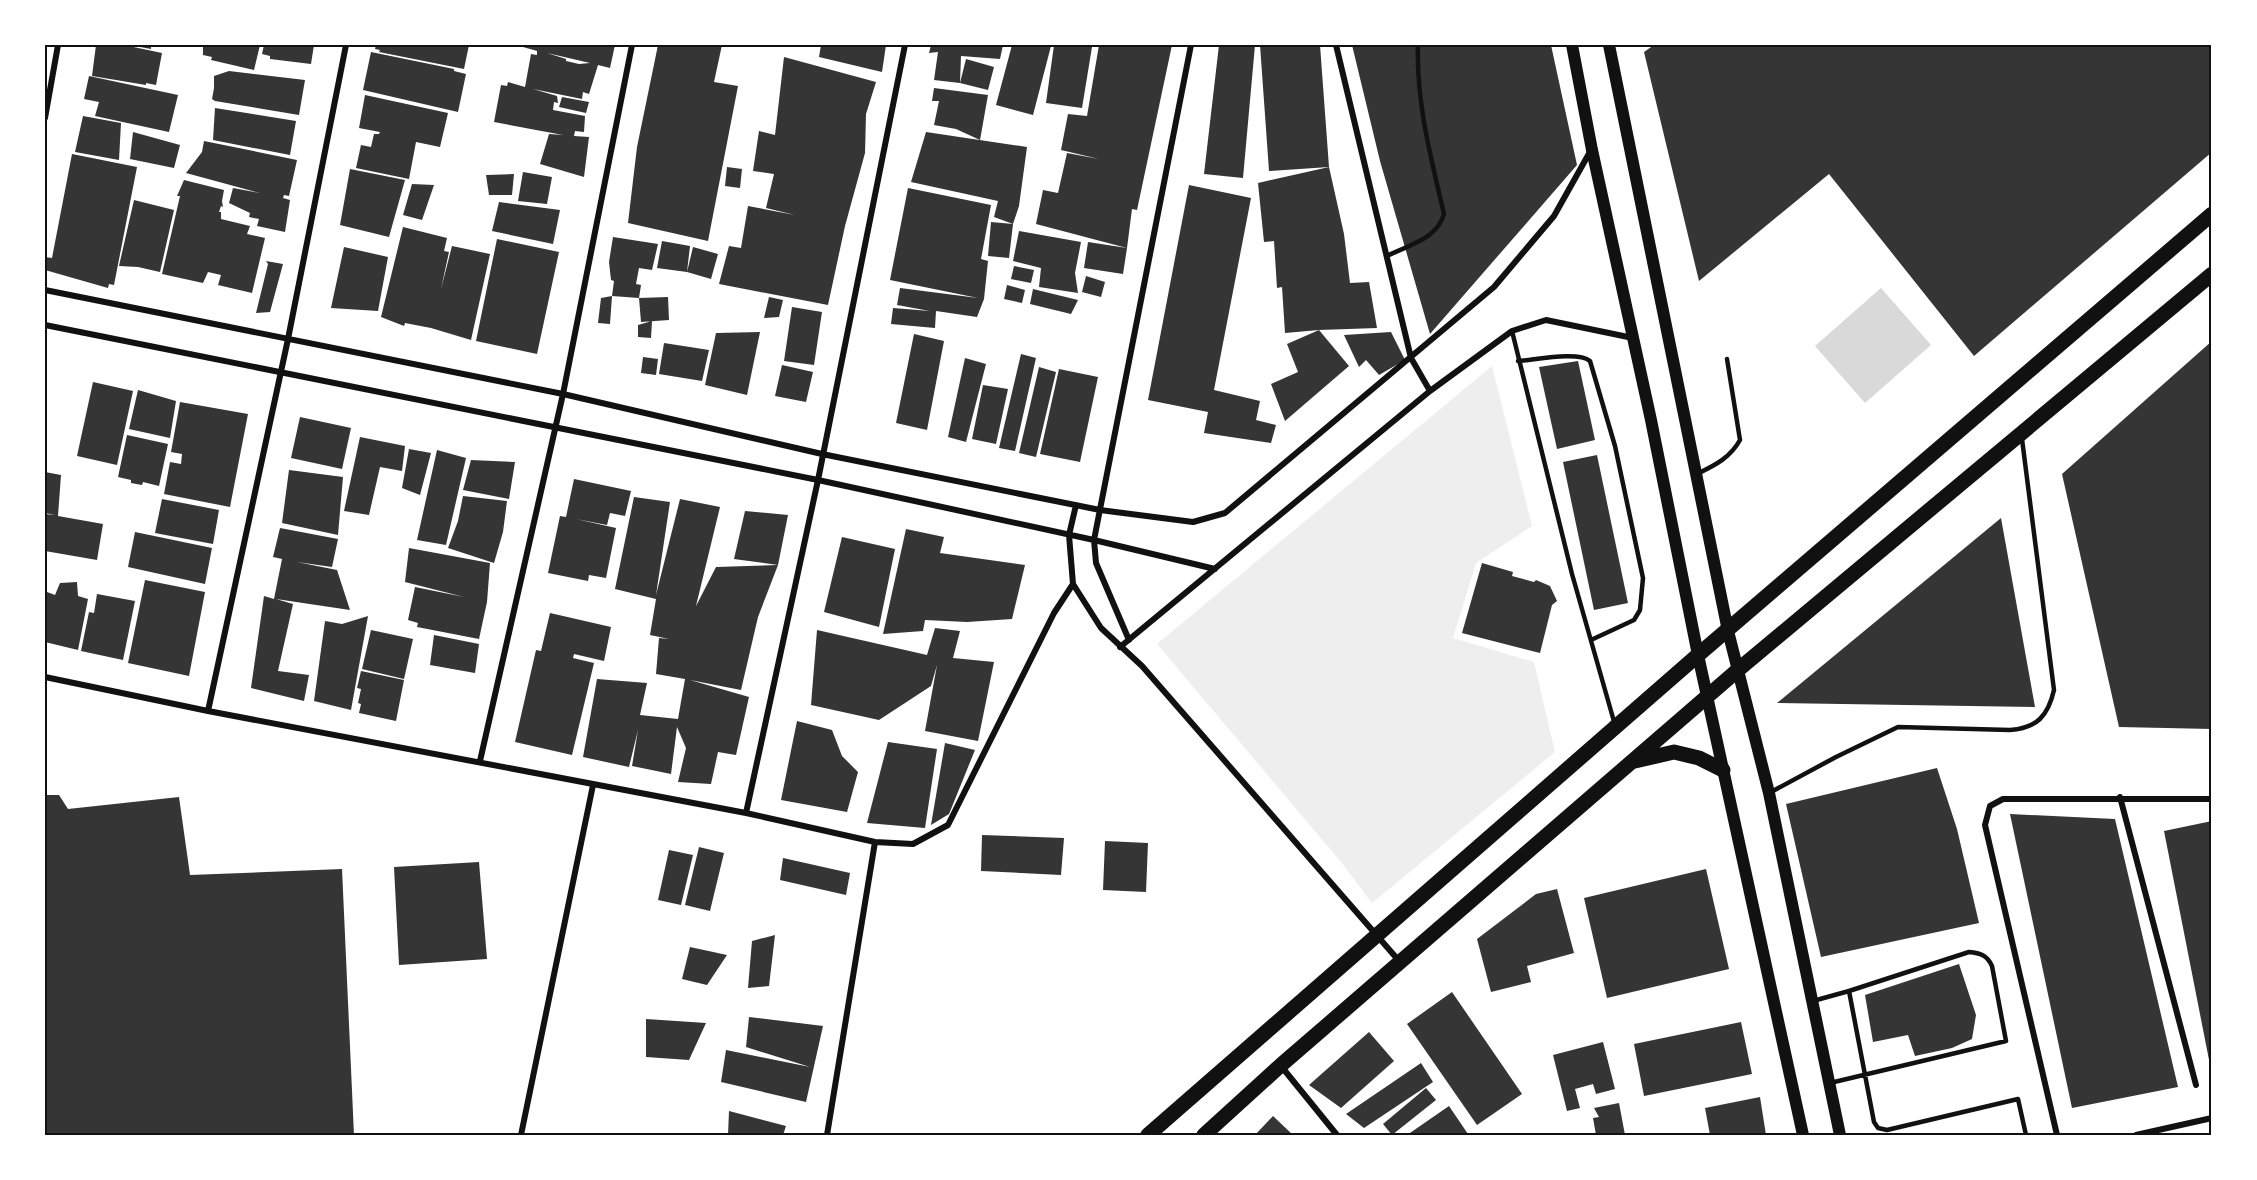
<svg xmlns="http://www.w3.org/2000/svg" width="2257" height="1180" viewBox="0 0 2257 1180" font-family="Arial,sans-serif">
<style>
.green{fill:#eee}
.water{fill:#d9d9d9}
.building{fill:#353535;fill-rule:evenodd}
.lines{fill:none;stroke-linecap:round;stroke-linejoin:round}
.service{stroke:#111;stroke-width:4.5}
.minor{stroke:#111;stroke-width:6}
.secondary{stroke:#111;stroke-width:12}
.primary{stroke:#111;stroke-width:15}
.neatline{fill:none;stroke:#111;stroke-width:2}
</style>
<rect width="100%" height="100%" fill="#fff"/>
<path class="green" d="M1492 366 1532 526 1476 563 1453 638 1534 662 1555 752 1372 903 1341 862 1157 644Z"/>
<path class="water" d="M1881 288 1931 345 1865 403 1815 346Z"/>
<path class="building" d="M96 45H124L162 53 156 85 146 83V85L92 76Z
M136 45H151V49L135 46Z
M203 45H260L254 70 211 60 212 57 203 55Z
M264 45H314L311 64 270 59V56L262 54Z
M376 45H469L464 69 379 52 380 50 375 49Z
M516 45H615L610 68 598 65 589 94 583 92 582 99 533 89 557 96 558 103 554 102 553 110 585 116 584 132 575 131 574 136 589 137 584 177 540 164 549 134 563 135 494 122 501 85 507 86 508 82 525 87 531 54 537 55V51ZM547 53 590 63 579 64 566 61V59Z
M658 45H722L714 82 738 86 708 241 628 223 637 147Z
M821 45H886L882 72 819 57Z
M931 45H1003L1000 59 961 56 960 83 966 59 994 67 988 90 960 83 934 80 938 52 929 53Z
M1012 45 1051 46 1033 115 996 105Z
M1054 45 1092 47 1082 108 1046 103Z
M1099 45H1172L1137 210 1132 209 1127 248 1123 274 1084 268 1088 242 1127 248 1036 224 1043 190 1058 193 1067 153 1099 159 1061 150 1068 114 1087 116Z
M1219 45H1255L1243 178 1204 174Z
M1260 45H1320L1329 167 1269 171Z
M1352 45H1551L1577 165 1430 334 1380 161Z
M1654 45H2212V152L1974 356 1829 174 1699 281 1644 52Z
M371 52 454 69V71L466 74 458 112 363 90Z
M784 57 876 82 866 114 865 153 845 226 828 305 719 284 729 246 741 248 748 206 795 215 766 208 774 174 753 171 759 131 775 135Z
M229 71 305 80 299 115 215 101 212 99 214 88V76Z
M89 76 178 95 169 132 95 116 99 102 84 99Z
M934 88 988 95 980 140 956 129 934 125 939 101H932Z
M365 95 448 113 440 147 416 142 409 179 356 168 361 145 371 147 374 134H379L380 132 359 128Z
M562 97 589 102 586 113 559 107Z
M215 108 296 121 290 155 213 140Z
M83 116 121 123 119 160 75 152Z
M133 132 180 145 174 168 130 159Z
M926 132 1027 147 1019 206 1013 224 994 217 998 201 911 182Z
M204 141 297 160 289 196 284 195 283 198 290 200 285 232 257 226 259 219 249 217 250 213 229 203 233 188 260 193 186 173 202 152Z
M72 154 137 167 114 285 109 284 108 288 45 270V257L52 258Z
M727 167 742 169 740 188 725 186Z
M1329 167 1344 234 1350 283 1369 282 1377 328 1319 330 1349 366 1285 421 1271 384 1298 372 1287 344 1319 330 1285 333 1282 287 1277 288 1274 241 1264 242 1258 183Z
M350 169 405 180 389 237 340 225Z
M523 172 552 177 547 204 518 201Z
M514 174 512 195H489L486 175Z
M184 180 224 190 222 201 223 207 221 206 219 212H221V219L250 226 247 234 265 238 252 293 218 285 221 275 208 272 203 283 162 274 180 196H177Z
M412 184 434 185 422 220 403 215Z
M1189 185 1251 198 1214 390 1260 401 1256 420 1276 425 1271 443 1204 433 1208 412 1148 400Z
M908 188 991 205 981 259 988 261 984 299 977 317 936 311 935 328 891 324 893 308 930 311 897 305 900 288 978 298 890 280Z
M134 200 174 210 160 272 138 267 119 266Z
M499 202 560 210 553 244 492 231Z
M991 222 1013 224 1009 258 988 256Z
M403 227 447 238 444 251 449 252 441 289 452 246 490 254 471 340 431 328 405 323 404 326 381 317Z
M1019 231 1081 242 1075 273 1078 293 1039 287 1041 268 1013 261Z
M613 237 658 244 652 270 639 268 636 284 641 285 639 298 668 297 669 320 641 322 639 298 612 296 614 281 611 280 609 262Z
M497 239 559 252 537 354 476 341Z
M662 241 690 246 687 272 657 268Z
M344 247 388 257 378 311 331 308Z
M693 247 718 254 711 279 687 272Z
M266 261 283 264 270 312 256 313 268 264Z
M1014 266 1034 270 1031 283 1011 279Z
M1086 276 1105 282 1101 297 1082 292Z
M1007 285 1025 290 1022 303 1004 299Z
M1033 289 1078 300 1071 314 1030 304Z
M612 296 610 324 598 323 601 298Z
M769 297 783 300 779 317 764 318Z
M792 307 822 312 814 365 784 361Z
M652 321 651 338 638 337V325Z
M760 332 747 395 705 385 716 333Z
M1391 332 1405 360 1379 375 1366 360 1359 367 1344 335Z
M914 334 944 341 927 430 896 423Z
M2212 341V729L2119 727 2062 474Z
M664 343 709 350 702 381 659 374Z
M1021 354 1036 358 1015 451 999 448Z
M643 357 658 359 656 375 641 373Z
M965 358 986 364 966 442 948 437Z
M1578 361 1595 440 1557 449 1539 367Z
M782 365 813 372 806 402 775 396Z
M1039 367 1056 372 1036 457 1019 453Z
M1059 369 1098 377 1080 462 1040 454Z
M93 382 133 391 117 465 77 456Z
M983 385 1008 389 996 444 972 439Z
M138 390 176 401 170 438 129 429Z
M180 402 248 414 230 507 164 494 170 462 181 464 182 454 171 452Z
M300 417 351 428 342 469 291 458Z
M127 435 168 444 159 486 143 482 142 485 131 483V480L118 477Z
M360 437 405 446 402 471 380 467 369 515 344 511Z
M409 449 431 453 420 495 402 488Z
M437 450 466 458 446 545 417 540Z
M1597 455 1628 603 1594 610 1563 462Z
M471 460 515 462 509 499 463 490Z
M289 470 343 477 338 535 282 523Z
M45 472 61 475 58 516 103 524 97 560 45 551V514L55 515 45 513Z
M574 479 631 491 625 516 610 513 607 525 576 519 616 528 606 578 589 575 588 581 548 573 560 516 566 517Z
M463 496 507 501 503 532 494 563 448 548 458 521Z
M634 497 670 502 656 595 680 499 720 507 696 606 716 567 778 565 758 617 741 690 690 680 749 697 736 755 718 752 711 784 678 782 686 748 677 727 671 774 632 766 638 730 629 767 583 757 597 679 647 683 640 715 678 719 685 679 656 674 659 638 669 639 650 635 656 599 615 589Z
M162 499 219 510 213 544 155 533Z
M745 511 788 515 778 565 734 559Z
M2001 518 2035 707 1777 703Z
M280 528 338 539 332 567 297 562 337 570 350 610 276 599 293 604 278 671 309 675 304 701 251 688 264 596 274 599 282 559 273 557Z
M906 529 944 537 940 553 1025 565 1012 619 967 622 925 620 923 631 883 634Z
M135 532 212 548 205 584 128 567Z
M842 537 895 549 879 627 824 612Z
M409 548 490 563 487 602 479 639 417 627 418 623 408 620 415 587 464 597 405 582Z
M1482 563 1513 572 1512 576 1534 582 1536 580 1550 586 1557 601 1552 605 1540 653 1462 633Z
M145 580 205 592 189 676 128 663Z
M77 582 78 596 88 599 78 650 45 642 47 592 55 595 60 583Z
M97 594 135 601 123 660 81 651 89 612 94 613Z
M550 613 611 627 604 661 574 654 573 658 594 663 572 755 515 742 536 650 541 651Z
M368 616 351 710 314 701 325 621 342 624Z
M935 628 960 631 953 658 994 662 978 741 925 731 937 665 931 686 879 720 811 705 817 630 927 655Z
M371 630 413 639 404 679 362 669Z
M434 635 479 644 475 673 430 665Z
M361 671 404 680 396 721 359 713 361 704 358 703 361 689 357 688Z
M797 721 832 730 842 756 858 772 847 812 781 800Z
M888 742 937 749 925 828 867 823Z
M945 743 975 750 949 814 931 825Z
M1937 768 1957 829 1979 923 1821 957 1786 804Z
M45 795H59L68 809 179 797 190 875 342 869 354 1135H45Z
M2010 814 2115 819 2178 1087 2072 1108Z
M2212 821V1070H2211L2164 831Z
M982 835 1064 838 1061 875 981 871Z
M1105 841 1148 843 1146 892 1103 890Z
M699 847 724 853 710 911 685 905Z
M669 850 693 855 681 905 658 900Z
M783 858 850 873 846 895 780 880Z
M479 862 487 959 399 965 394 867Z
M1706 869 1729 969 1607 998 1584 898Z
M1557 889 1574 953 1527 966 1531 982 1491 992 1477 939 1536 894Z
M775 935 769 986 748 988 752 941Z
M690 947 727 955 707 985 682 979Z
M1959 964 1976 1015 1972 1039 1952 1048 1915 1056 1908 1035 1873 1042 1865 995Z
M1452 992 1522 1094 1477 1125 1407 1024Z
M749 1017 823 1026 806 1102 721 1082 726 1050 810 1067 746 1047Z
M646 1019 706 1023 689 1060 646 1057Z
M1741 1022 1752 1074 1644 1096 1634 1044Z
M1369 1032 1394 1061 1341 1108 1309 1085Z
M1603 1042 1615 1089 1596 1094 1593 1084 1575 1089 1580 1108 1567 1111 1553 1055Z
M1421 1063 1433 1082 1364 1128 1346 1114Z
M1426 1088 1436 1100 1392 1135 1383 1124Z
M1760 1097 1766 1135H1710L1705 1108Z
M1619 1103 1625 1135H1596L1593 1118 1599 1117 1594 1108Z
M1449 1106 1468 1134 1466 1135H1407Z
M729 1111 786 1126 783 1135H728Z
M1273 1116 1293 1135H1255Z"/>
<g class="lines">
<path class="service" d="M1387 256C1409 245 1437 239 1444 214 1431 158 1416 102 1418 45
M1512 331 1572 574 1615 725
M1518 361C1535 360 1578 351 1590 361L1615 446 1643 578 1640 610 1634 620 1591 640
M1697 474C1715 465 1730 458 1740 440L1727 359
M1771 792 1836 757 1898 727 2010 730C2037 728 2048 716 2054 690L2022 439
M1813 1001 1849 991 1874 1122 1878 1128 1887 1130 2018 1099 2026 1135
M1830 1083 2006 1041 1992 966C1987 955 1980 953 1969 952L1849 991"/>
<path class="minor" d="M1336 45 1411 358 1430 391
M45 118 58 45
M45 290 563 394 822 454 1100 510 1193 522 1225 513 1494 287 1554 216 1591 150
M45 325 818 480 1094 540 1215 569
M1076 505 1069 535 1073 584 1101 628 1142 666 1400 962
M1129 640 1096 563 1094 540 1191 45
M1120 647 1430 391 1512 331 1546 320 1633 338
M45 677 208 711 746 813 875 842 913 844 948 825 1054 613 1073 584
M208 711 288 339 346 45
M480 761 563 394 632 45
M2120 797 2196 1085
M746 813 818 480 905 45
M1281 1066 1337 1135
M521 1135 593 785
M827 1135 875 842
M2057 1135 1985 825 1990 806 2003 799H2212
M2136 1135 2212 1118"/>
<path class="secondary" d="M1572 45 1592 150 1651 420 1698 655 1803 1135
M1609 45 1728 631 1769 793 1840 1135"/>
<path class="primary" d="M1635 761 1674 752 1699 758 1723 770
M1148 1135 1698 655 2212 214
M1204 1135 1281 1065 1739 669 2212 274"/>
</g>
<rect width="2257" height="1180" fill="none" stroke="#ffffff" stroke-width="93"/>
<rect x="46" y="46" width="2164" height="1088" class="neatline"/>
</svg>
